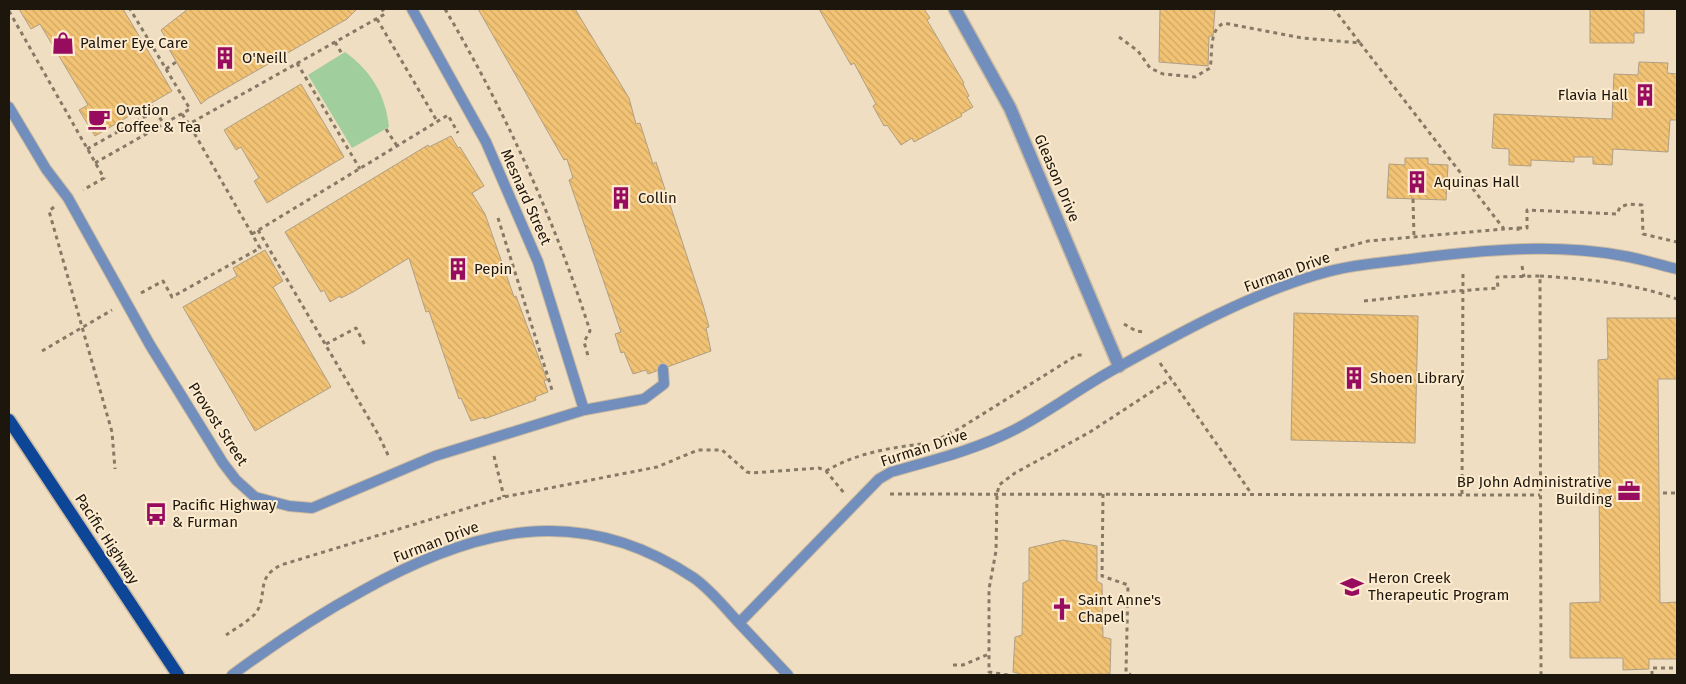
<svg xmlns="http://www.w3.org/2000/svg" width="1686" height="684" viewBox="0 0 1686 684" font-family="'Fira Sans',sans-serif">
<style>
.grass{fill:#a1ce9d}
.building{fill:url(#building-back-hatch);stroke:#b09f85}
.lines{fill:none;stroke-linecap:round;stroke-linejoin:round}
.lane-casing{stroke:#cabaa1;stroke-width:12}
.street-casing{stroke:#cabaa1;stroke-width:15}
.primary-casing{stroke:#cabaa1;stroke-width:15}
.path{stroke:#867a67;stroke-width:3;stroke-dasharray:4 4;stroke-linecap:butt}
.lane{stroke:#718ebc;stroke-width:10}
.street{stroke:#718ebc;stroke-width:12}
.primary{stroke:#0d4597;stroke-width:12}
.labels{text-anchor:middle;stroke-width:4;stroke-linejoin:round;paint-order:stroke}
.poi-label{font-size:15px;fill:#1c160c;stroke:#fdebcf;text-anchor:start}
.street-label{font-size:15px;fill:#1c160c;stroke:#fdebcf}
</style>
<defs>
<pattern id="building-back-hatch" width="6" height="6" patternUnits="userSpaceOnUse" patternTransform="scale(1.25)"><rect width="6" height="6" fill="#f2c374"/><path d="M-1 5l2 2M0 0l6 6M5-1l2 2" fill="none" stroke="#cfa763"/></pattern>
</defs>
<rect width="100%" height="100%" fill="#f0dec2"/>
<path class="grass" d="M345 52C372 72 385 94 389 127L352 148 308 75Z"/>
<path class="building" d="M19 9H123L172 91 95 136 79 110 88 105 40 24 31 29Z
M188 9H357L347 19 207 99 201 104 166 44 168 42 161 30Z
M478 9H575L629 98 636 124 640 123 653 164 656 162 703 305 709 327 706 328 711 351 648 374 646 370 633 374 624 352 621 353 615 334 621 332 569 180 573 178 567 159 564 160Z
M819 9H924L930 18 927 20 964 83 963 84 969 96 967 97 973 107 961 114 962 116 914 142 912 138 901 145 887 125 884 126 873 106 876 104 854 63 851 65Z
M1160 9H1215L1213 36H1209L1208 66 1159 62Z
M1590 9H1644V33H1634V43H1590Z
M1639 62 1668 63 1667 73 1677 74V120H1670L1668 152 1613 149 1612 165 1593 164V157H1574V162L1531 160V166L1509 165V149L1492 148 1494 114 1612 119 1614 74 1638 75Z
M301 84 344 157 267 203 254 181 259 178 241 147 236 150 224 130Z
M451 136 458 148 460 147 484 186 472 193 485 214 514 297 516 296 547 380 544 381 548 392 535 397 536 400 484 419V417L471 421 461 398 459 399 429 311 426 312 409 258 353 292 341 298 340 296 330 302 324 290 321 292 285 232 428 145 429 147Z
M1405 158H1428V164L1448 165 1446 200 1387 198 1389 164 1405 165Z
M265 250 283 281 273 287 331 387 255 431 183 307 237 276 233 268Z
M1294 313 1418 316 1415 443 1291 440Z
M1607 318H1677V379H1658L1660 603 1677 602V659H1649V669L1623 670V658H1570V603L1600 602 1598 360 1608 359Z
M1063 540 1097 546V581L1102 584 1103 637 1111 639 1110 674 1024 675 1013 672 1015 637 1022 635 1023 583 1029 580V548Z"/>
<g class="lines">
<defs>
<path id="lane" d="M412 9 486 142 538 262 584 410
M9 107 46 169 68 198 150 345 223 463 236 480 255 497 289 506 312 508 435 456 584 410 644 399 664 384 663 369
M739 623 788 675
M232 675C274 644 316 616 362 591 474 528 579 501 694 578 711 590 725 608 739 623L879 479 891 472C933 460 975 450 1014 430 1051 411 1085 384 1122 365 1183 331 1249 295 1316 275 1348 265 1378 263 1411 259 1481 250 1554 243 1624 256 1642 259 1660 265 1677 269"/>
<path id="street" d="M955 9 1010 108 1119 366"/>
<path id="primary" d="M9 420 178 675"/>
</defs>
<use href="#lane" class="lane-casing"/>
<use href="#street" class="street-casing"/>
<use href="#primary" class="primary-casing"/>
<path class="path" d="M445 9C505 111 554 218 590 331L584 342 589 359
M9 11 104 178 83 190
M377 19 437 121
M1119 37 1138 51 1150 68 1163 74 1195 77 1210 68C1213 55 1208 30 1224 23L1302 38 1360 43 1334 9
M335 42 342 54
M1360 43 1504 229 1518 228V231
M297 63 360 169
M166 69 176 62
M155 111 164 124
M182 114 189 124 385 14 382 9
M386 129 397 146
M87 149 155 111 151 104
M95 163 190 109 130 9
M1413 199 1414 237
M54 207 49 211 112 432 115 469
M498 218 552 390
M1518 228H1527V210L1617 214 1620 207 1629 204 1642 205 1643 234 1677 242
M258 230 378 434 389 457
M252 234 448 115 458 133
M1335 250 1368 241 1504 229
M1522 266 1524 277
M1540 276C1586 279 1633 283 1677 299
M141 293 163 281 172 297 260 248 189 124
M1364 301 1456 291 1498 288 1497 277 1540 276 1541 675
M1124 324 1136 331 1144 332
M326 344 356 328 366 347
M42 351 112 310
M1160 363 1251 493
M941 438 962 427 1077 355H1085
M494 456 504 497
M826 471C854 454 888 448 921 444
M1663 493H1677
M890 494 1540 495
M1103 494 1102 576 1128 585 1126 672 1131 675
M1462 494 1463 270
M226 635C235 629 247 622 255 614 269 596 254 578 281 565L504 497 657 467 698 450H722L747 472 751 473 819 468 826 471 844 493
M953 665H963L989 654
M1008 675 989 672V589L996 551 997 495 999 485 1015 473 1090 432 1171 379
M1652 675V668H1677"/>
<use href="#lane" class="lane"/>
<use href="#street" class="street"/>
<use href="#primary" class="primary"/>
</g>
<defs>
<symbol id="shop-bare" viewBox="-9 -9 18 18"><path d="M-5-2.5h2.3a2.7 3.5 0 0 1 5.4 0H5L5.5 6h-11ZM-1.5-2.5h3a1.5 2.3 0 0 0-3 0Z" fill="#980c60" stroke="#fdebcf" stroke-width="2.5" paint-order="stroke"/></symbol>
<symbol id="building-bare" viewBox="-9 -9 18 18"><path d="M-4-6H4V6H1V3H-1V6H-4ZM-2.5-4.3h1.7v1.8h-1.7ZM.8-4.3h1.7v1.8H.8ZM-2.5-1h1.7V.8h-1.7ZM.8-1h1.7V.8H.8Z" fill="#980c60" stroke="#fdebcf" stroke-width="2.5" paint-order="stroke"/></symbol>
<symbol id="cafe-bare" viewBox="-9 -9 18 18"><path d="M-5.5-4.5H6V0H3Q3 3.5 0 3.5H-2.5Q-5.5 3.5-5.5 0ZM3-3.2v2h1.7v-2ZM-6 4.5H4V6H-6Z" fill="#980c60" stroke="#fdebcf" stroke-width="2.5" paint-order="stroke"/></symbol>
<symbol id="office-bare" viewBox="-9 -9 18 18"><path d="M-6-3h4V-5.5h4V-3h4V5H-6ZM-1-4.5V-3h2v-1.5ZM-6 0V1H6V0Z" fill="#980c60" stroke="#fdebcf" stroke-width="2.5" paint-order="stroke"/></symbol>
<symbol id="bus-bare" viewBox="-9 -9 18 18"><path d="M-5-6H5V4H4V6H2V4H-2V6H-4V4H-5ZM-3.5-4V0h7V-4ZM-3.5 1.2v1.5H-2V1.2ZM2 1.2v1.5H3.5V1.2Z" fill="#980c60" stroke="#fdebcf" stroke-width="2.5" paint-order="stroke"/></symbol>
<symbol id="school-bare" viewBox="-9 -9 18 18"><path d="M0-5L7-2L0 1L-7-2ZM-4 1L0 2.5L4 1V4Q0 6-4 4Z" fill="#980c60" stroke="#fdebcf" stroke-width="2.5" paint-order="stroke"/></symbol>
<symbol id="church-bare" viewBox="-9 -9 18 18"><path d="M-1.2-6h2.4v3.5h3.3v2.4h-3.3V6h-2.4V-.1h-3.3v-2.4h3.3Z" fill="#980c60" stroke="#fdebcf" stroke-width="2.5" paint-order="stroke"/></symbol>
</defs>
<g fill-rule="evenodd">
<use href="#shop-bare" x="47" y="27" width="32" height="32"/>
<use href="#building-bare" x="209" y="42" width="32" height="32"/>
<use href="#building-bare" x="1629" y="79" width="32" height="32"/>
<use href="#cafe-bare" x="83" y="103" width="32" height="32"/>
<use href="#building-bare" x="1401" y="166" width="32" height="32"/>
<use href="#building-bare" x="605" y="182" width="32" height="32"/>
<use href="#building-bare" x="442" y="253" width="32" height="32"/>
<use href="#building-bare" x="1338" y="362" width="32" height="32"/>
<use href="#office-bare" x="1613" y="475" width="32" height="32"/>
<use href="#bus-bare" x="140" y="498" width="32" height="32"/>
<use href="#school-bare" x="1336" y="571" width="32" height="32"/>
<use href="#church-bare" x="1046" y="593" width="32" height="32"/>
</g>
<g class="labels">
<g class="poi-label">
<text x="80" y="48">Palmer Eye Care</text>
<text x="242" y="63">O'Neill</text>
<text x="1628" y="100" text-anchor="end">Flavia Hall</text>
<text x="116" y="115">Ovation<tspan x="116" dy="17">Coffee &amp; Tea</tspan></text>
<text x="1434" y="187">Aquinas Hall</text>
<text x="638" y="203">Collin</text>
<text x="474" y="274">Pepin</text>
<text x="1370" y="383">Shoen Library</text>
<text x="1612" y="487" text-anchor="end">BP John Administrative<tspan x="1612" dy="17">Building</tspan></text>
<text x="172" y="510">Pacific Highway<tspan x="172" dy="17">&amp; Furman</tspan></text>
<text x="1368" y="583">Heron Creek<tspan x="1368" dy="17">Therapeutic Program</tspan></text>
<text x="1078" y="605">Saint Anne's<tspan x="1078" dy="17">Chapel</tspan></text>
</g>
<g class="street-label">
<text transform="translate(1057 178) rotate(67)" y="5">Gleason Drive</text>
<text transform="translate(526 197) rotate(66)" y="5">Mesnard Street</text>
<text transform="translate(1287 272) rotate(-20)" y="5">Furman Drive</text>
<text transform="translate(218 424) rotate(57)" y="5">Provost Street</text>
<text transform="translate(924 448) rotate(-18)" y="5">Furman Drive</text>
<text transform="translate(107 539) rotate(57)" y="5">Pacific Highway</text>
<text transform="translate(436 542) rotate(-21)" y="5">Furman Drive</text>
</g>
</g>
<rect width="1686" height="684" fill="none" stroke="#1c160c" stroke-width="20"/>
</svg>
